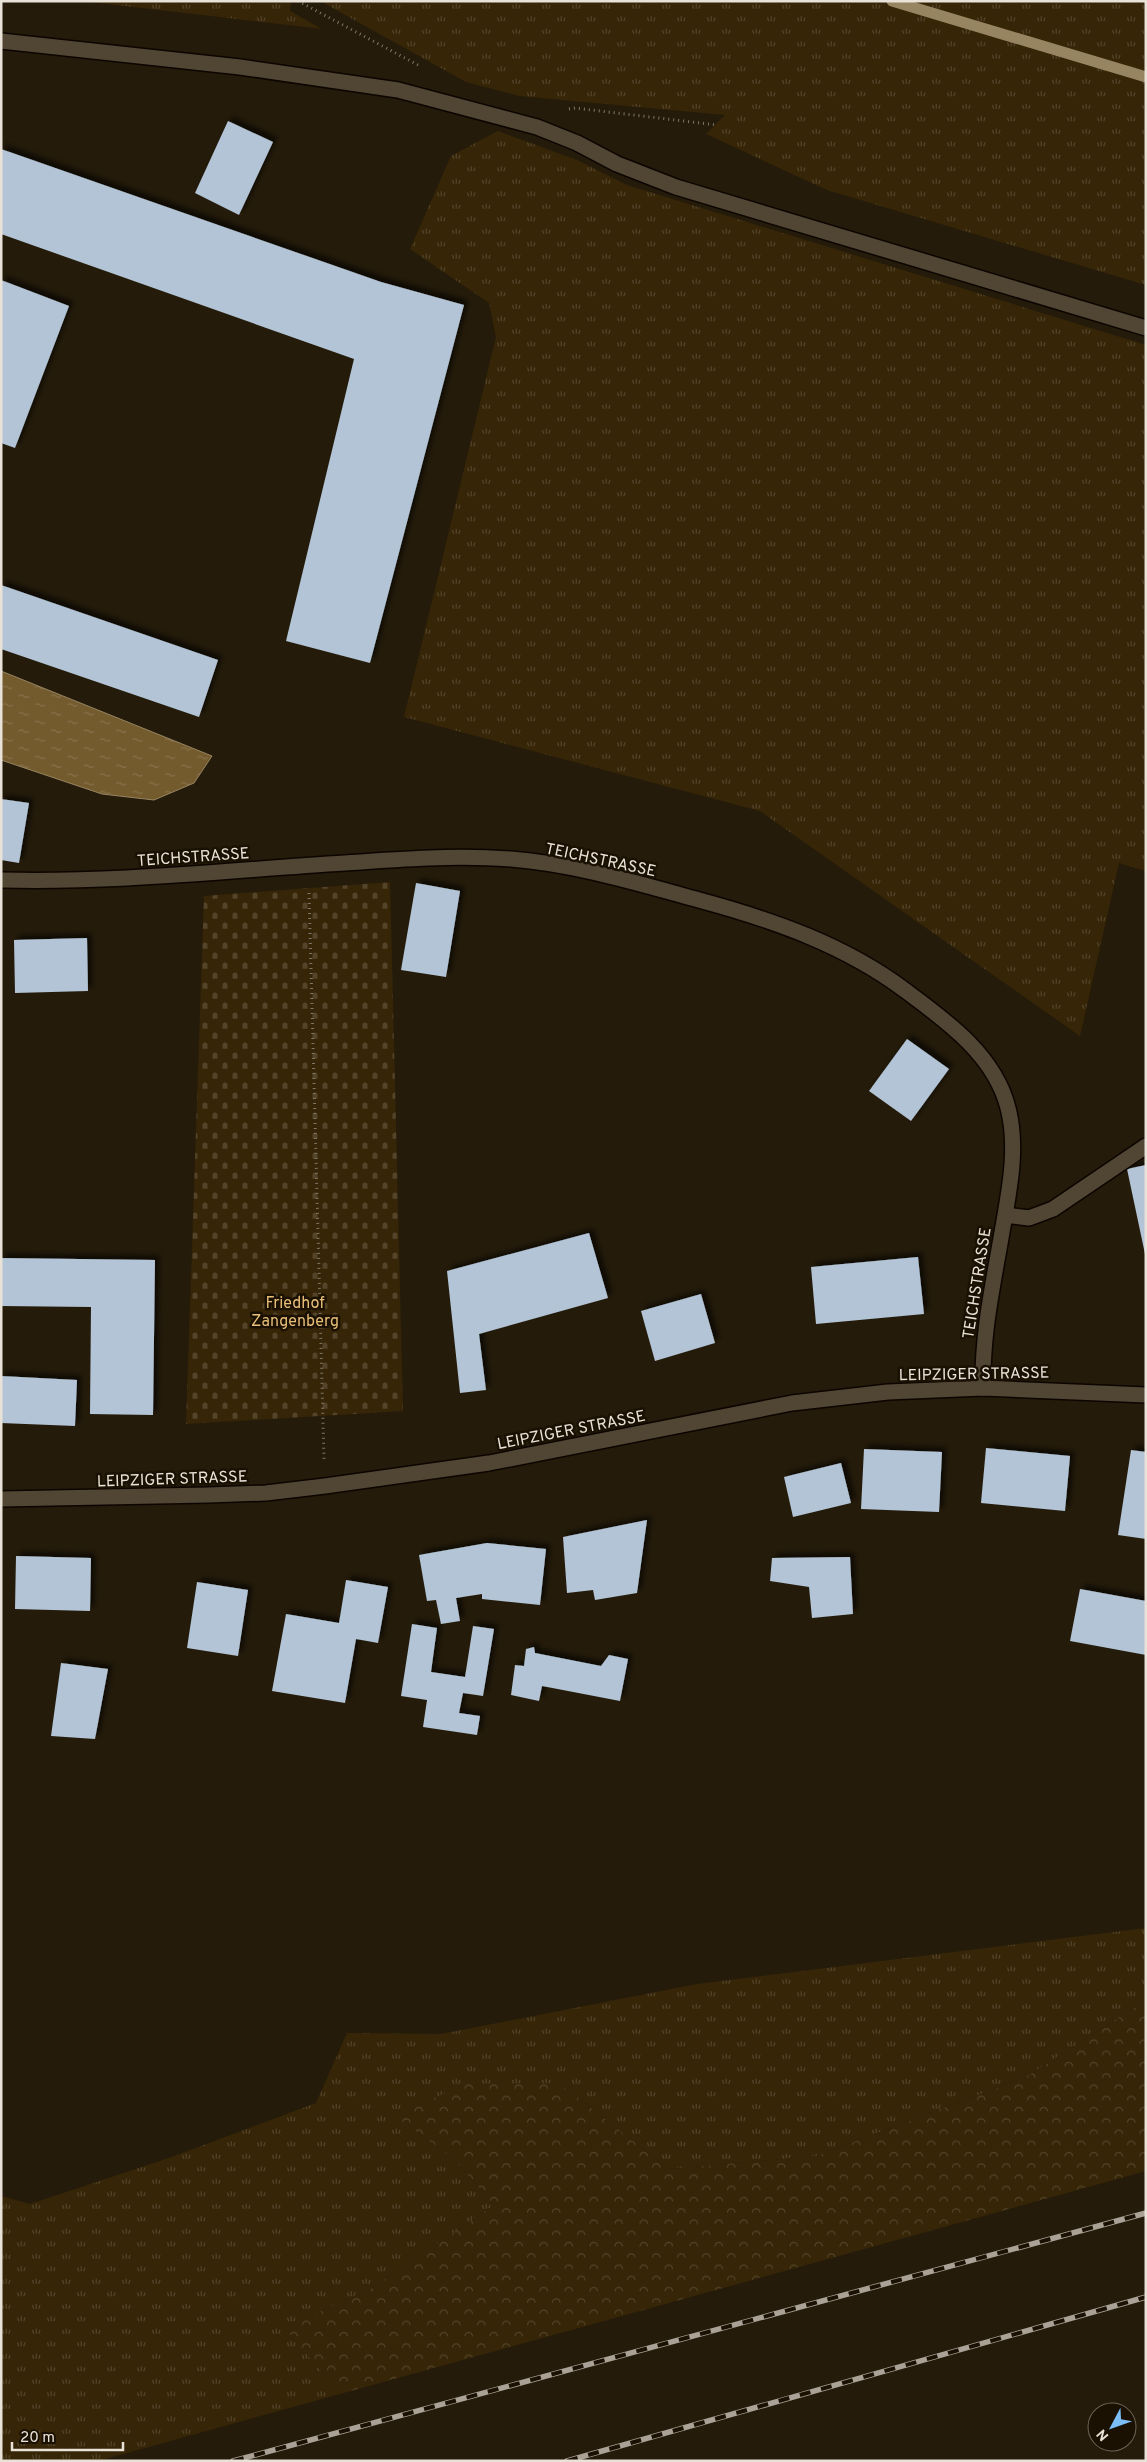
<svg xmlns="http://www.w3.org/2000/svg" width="1147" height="2462" viewBox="0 0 1147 2462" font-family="Overpass,sans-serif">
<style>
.grass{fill:url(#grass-tufts)}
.forest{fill:url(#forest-crowns)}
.cemetery{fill:url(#cemetery-stones)}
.water{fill:url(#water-ripples);stroke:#978461}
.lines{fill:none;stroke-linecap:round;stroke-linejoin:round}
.stream{stroke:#978461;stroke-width:11}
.building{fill:#b2c4d5;filter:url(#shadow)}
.lane-casing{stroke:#0d0500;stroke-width:18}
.street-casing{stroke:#0d0500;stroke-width:18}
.secondary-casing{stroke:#0d0500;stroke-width:18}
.path{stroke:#7f7769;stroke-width:3;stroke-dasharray:1 4;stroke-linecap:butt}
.lane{stroke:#514634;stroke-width:15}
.street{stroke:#514634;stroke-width:15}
.secondary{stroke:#514634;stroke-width:15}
.rail-casing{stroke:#aaa296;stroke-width:5.5}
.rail{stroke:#1b1103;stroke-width:4;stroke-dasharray:11;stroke-linecap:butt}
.labels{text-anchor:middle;stroke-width:5;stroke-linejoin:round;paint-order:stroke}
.street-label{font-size:16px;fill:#e9e2d8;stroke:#1b1103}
.park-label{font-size:16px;fill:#e8bf78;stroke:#1b1103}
</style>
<defs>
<pattern id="grass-tufts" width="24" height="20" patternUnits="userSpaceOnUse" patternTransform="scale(1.25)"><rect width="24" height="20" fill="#362506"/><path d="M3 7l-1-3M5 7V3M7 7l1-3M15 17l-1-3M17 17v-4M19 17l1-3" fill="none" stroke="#53442a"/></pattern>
<pattern id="forest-crowns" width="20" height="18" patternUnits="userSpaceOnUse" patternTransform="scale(1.25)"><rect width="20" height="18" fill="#362506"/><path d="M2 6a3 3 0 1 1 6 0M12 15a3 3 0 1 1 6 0" fill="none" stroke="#53442a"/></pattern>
<pattern id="cemetery-stones" width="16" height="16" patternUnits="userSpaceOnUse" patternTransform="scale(1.25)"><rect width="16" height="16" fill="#362506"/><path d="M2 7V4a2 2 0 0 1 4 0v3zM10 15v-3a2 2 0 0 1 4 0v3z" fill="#53442a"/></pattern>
<pattern id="water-ripples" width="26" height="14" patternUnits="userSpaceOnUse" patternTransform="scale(1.25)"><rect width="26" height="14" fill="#745b2e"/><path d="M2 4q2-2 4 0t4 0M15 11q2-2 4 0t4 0" fill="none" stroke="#88724c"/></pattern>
<filter id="shadow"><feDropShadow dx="4.5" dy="-4.5" stdDeviation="2.5" flood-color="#0009"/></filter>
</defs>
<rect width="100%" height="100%" fill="#241b0a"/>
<path class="grass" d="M82 1H291L290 11 322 29Z
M320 1H1146V285L827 190 706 134 725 115 519 96 466 82Z
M498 131 577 160 627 185 1146 345V871L1119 863 1080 1036 760 811 404 717 496 337 489 303 410 249 451 156Z
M1146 1928V2000L1026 2077 816 2156 669 2169 559 2083 397 2117 454 2159 494 2205 369 2290 285 2327 340 2394 98 2461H1V2196L30 2204 166 2159 316 2103 347 2033 441 2034 697 1984Z"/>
<path class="forest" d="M1146 2000V2171L340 2394 284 2327 369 2290 494 2205 454 2159 396 2117 463 2084 559 2083 669 2169 816 2156 1026 2077Z"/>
<path class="cemetery" d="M390 882 403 1411 186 1424 204 896Z"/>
<path class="water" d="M1 671 212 756 194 783 154 800 102 794 1 760Z"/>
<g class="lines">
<path class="stream" d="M892 1 1146 77"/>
</g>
<path class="building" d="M228 121 273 142 239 215 195 193Z
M1 149 381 282 464 305 370 663 286 641 354 359 1 234Z
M1 280 69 306 15 448 1 443Z
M1 585 218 660 199 717 1 649Z
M1 799 29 803 19 863 1 860Z
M416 883 460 891 446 977 401 970Z
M87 938 88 991 15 993 14 940Z
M907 1039 949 1069 911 1121 869 1091Z
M1146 1165V1254H1145L1127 1169Z
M589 1233 608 1298 479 1334 486 1390 460 1393 447 1271Z
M918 1257 924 1314 816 1324 811 1267Z
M1 1258 155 1260 153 1415 90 1414 91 1307 1 1306Z
M701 1294 715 1343 655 1361 641 1311Z
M1 1376 77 1380 75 1426 1 1423Z
M986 1448 1070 1456 1065 1511 981 1503Z
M864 1449 942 1452 939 1512 861 1509Z
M1131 1450 1146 1452V1539L1118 1535Z
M841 1463 851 1503 793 1517 784 1477Z
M647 1520 637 1593 595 1600 593 1590 567 1593 563 1537Z
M487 1543 546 1549 540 1605 482 1599V1594L456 1598 460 1621 441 1624 436 1600 427 1601 419 1555Z
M16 1556 91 1558 90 1611 15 1609Z
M850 1557 853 1614 812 1618 809 1587 770 1581 772 1558Z
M346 1580 388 1587 378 1643 356 1639 345 1703 272 1691 286 1614 339 1623Z
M197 1582 248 1590 238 1656 187 1648Z
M1080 1589 1146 1601V1655L1070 1641Z
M412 1624 437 1628 431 1672 465 1677 473 1626 494 1629 483 1696 463 1693 459 1713 480 1716 477 1735 423 1727 427 1700 401 1696Z
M534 1647 535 1653 601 1666 609 1655 628 1659 620 1701 542 1686 539 1701 511 1695 515 1665 524 1666 526 1649Z
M61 1663 108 1669 95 1739 51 1736Z"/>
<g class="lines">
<defs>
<path id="lane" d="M1 41 240 67 398 90 537 127 577 143 617 164 676 187 1146 328"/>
<path id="street" d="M1 880C116 883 231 870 345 863 401 859 455 855 511 859 575 864 637 883 699 900 773 920 845 945 906 991 948 1022 995 1056 1008 1108 1019 1150 1008 1196 1001 1238 992 1290 982 1335 983 1388
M1005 1215 1029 1218 1053 1209 1146 1146"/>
<path id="secondary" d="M1 1499 208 1495 266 1493 325 1486 489 1463 792 1403 888 1392 983 1388 1146 1395"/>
</defs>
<use href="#lane" class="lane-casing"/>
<use href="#street" class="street-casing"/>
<use href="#secondary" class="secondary-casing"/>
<path class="path" d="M298 1 418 65
M569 109 575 108 717 125
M309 893 324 1459"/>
<use href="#lane" class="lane"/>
<use href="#street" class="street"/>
<use href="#secondary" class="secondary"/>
<defs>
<path id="rail" d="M233 2461 1146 2213
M567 2461 1146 2297"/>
</defs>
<use href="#rail" class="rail-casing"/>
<use href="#rail" class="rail"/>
</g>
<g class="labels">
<g class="street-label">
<text transform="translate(193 856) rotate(-4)" y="6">TEICHSTRASSE</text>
<text transform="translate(601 859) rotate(12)" y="6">TEICHSTRASSE</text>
<text transform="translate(976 1283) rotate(-81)" y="6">TEICHSTRASSE</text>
<text transform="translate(974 1373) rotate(-1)" y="6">LEIPZIGER STRASSE</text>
<text transform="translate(571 1429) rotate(-11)" y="6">LEIPZIGER STRASSE</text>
<text transform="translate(172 1478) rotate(-2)" y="6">LEIPZIGER STRASSE</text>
</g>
<g class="park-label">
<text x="295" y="1308">Friedhof<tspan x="295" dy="18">Zangenberg</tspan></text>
</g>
</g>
<rect width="1147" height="2462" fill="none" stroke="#e9e2d8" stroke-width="5"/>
<g transform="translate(1112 2427) rotate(229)"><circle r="24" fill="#1b1103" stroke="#6d6558"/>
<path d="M0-4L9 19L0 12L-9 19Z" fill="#7bbef8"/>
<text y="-8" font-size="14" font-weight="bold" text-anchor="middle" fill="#e9e2d8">N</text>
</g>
<path d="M12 2442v8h111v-8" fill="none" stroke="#e9e2d8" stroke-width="2.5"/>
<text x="20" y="2442" font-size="15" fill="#e9e2d8" stroke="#1b1103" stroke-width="4" paint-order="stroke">20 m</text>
</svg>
